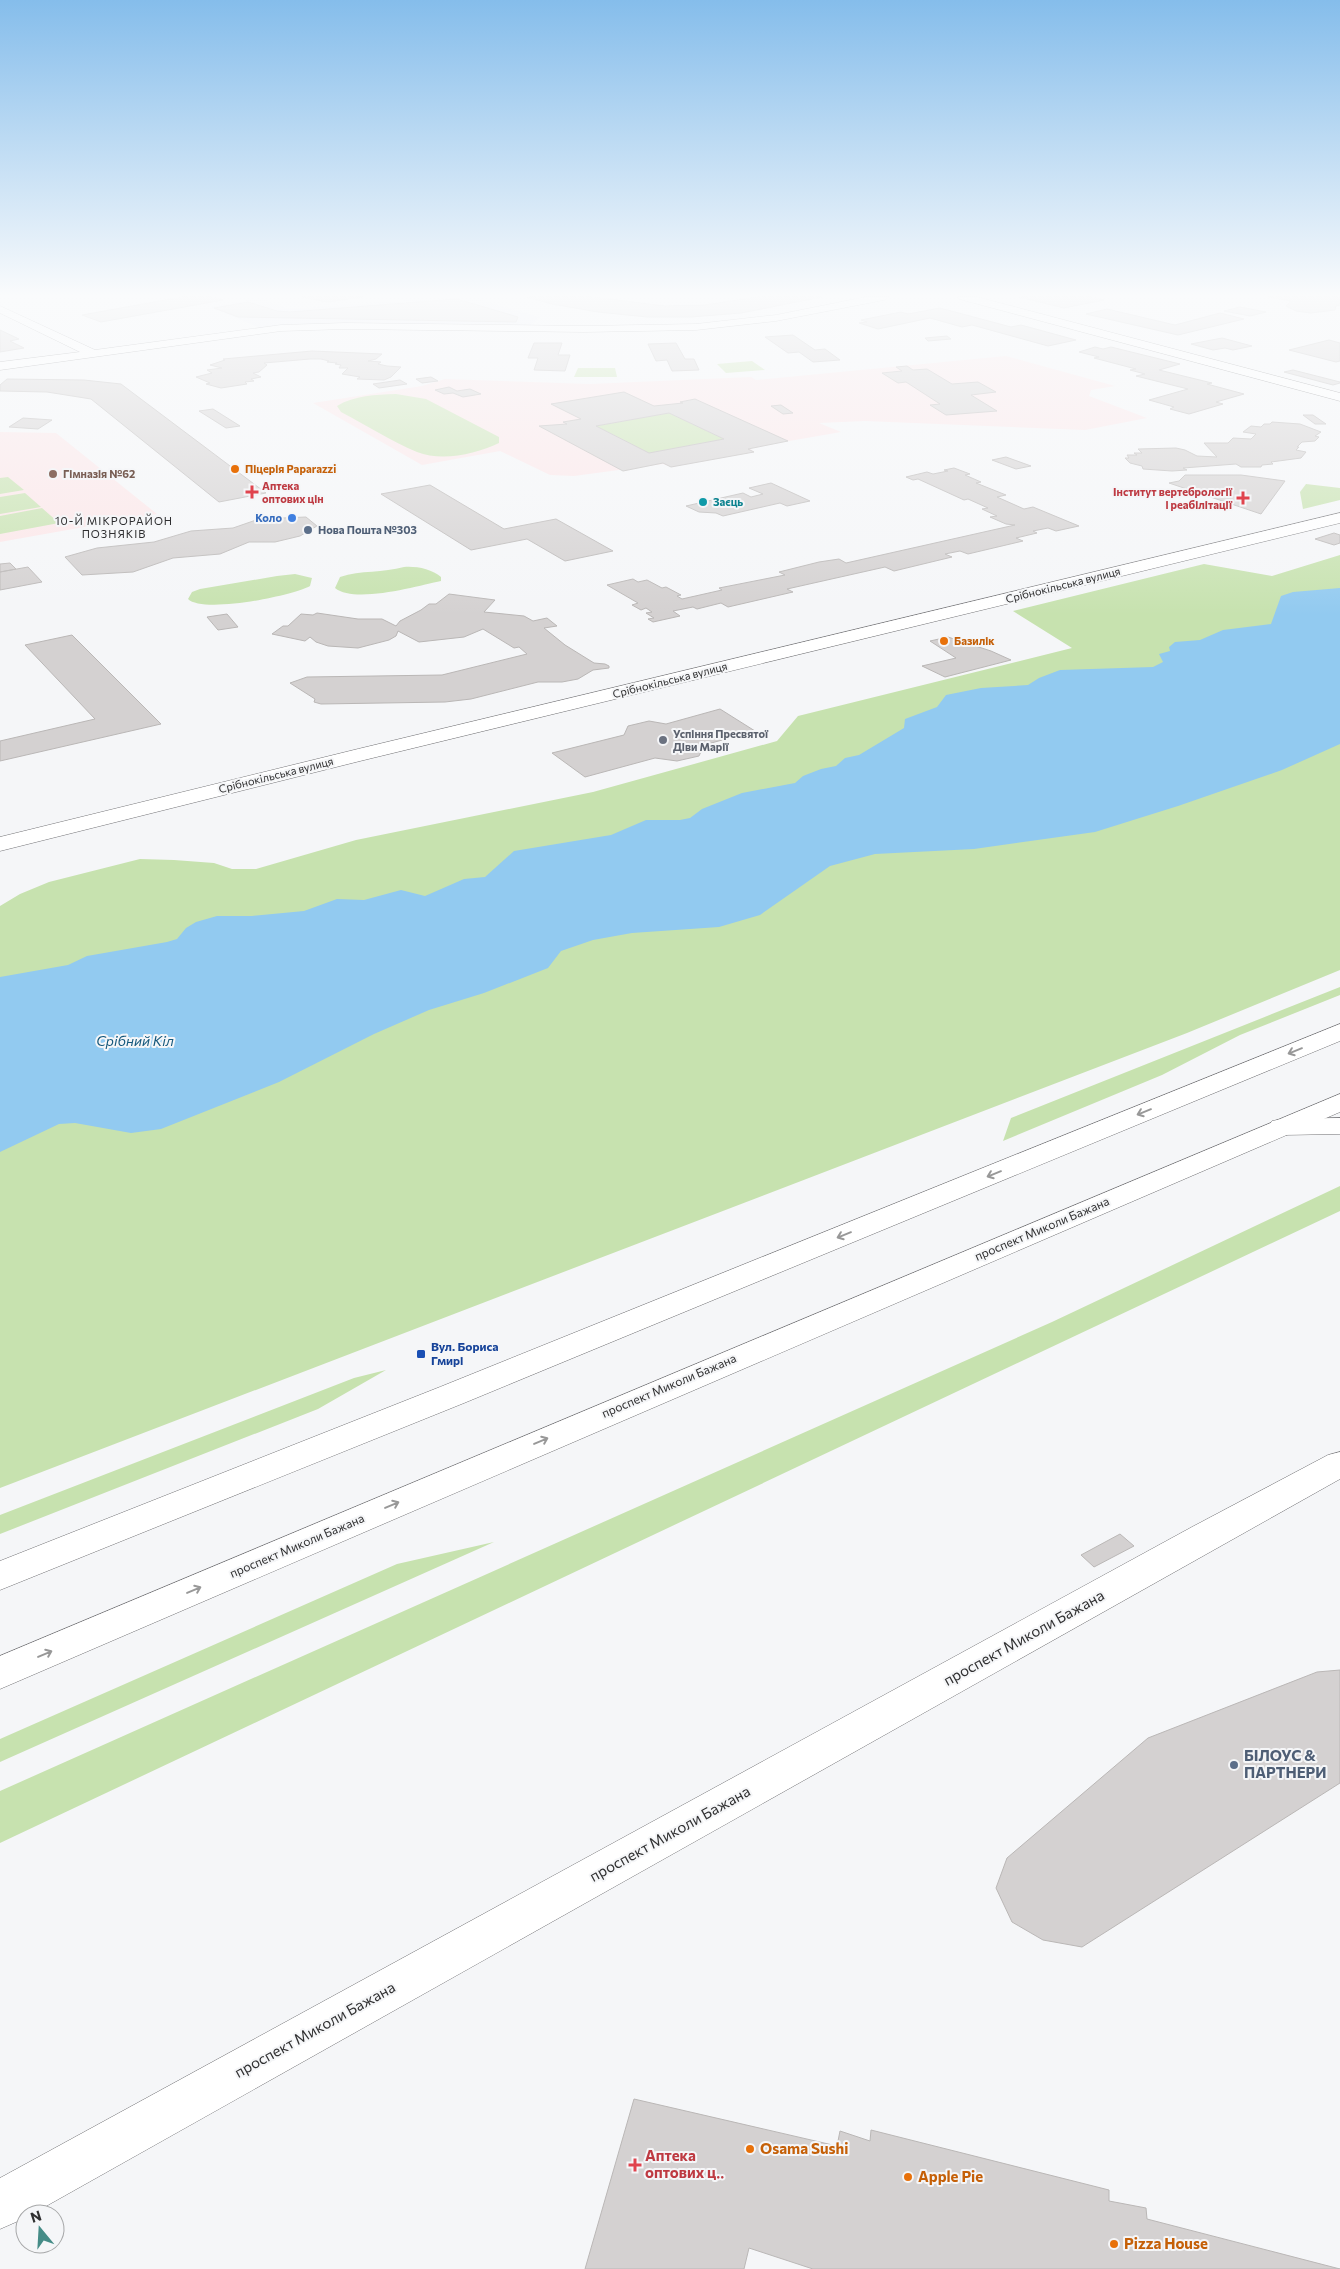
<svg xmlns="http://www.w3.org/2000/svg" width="1340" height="2269" viewBox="0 0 1340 2269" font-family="Commissioner,sans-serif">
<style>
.built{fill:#eaebf5}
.education{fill:#fce6e8}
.green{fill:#c7e2af}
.water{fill:#92caf0}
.building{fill:#d4d1d1;stroke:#bab7b6;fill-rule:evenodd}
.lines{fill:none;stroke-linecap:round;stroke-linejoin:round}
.street-casing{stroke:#737376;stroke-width:1}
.highway-casing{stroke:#737376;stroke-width:1}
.street{fill:#fff;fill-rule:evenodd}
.highway{fill:#fff;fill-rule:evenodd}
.oneway{stroke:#989898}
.food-dot{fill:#e8710a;stroke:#f5f6f8;stroke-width:2}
.education-dot{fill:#8d6e63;stroke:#f5f6f8;stroke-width:2}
.health-dot{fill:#e0444e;stroke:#f5f6f8;stroke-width:2}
.culture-dot{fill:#0f9aa8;stroke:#f5f6f8;stroke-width:2}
.shop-dot{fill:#3f7fe0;stroke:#f5f6f8;stroke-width:2}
.service-dot{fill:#5c6f8a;stroke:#f5f6f8;stroke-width:2}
.worship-dot{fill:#6b7280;stroke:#f5f6f8;stroke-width:2}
.transit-dot{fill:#1a4fb4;stroke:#f5f6f8;stroke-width:2}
.labels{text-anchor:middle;stroke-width:4;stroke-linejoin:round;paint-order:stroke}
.far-food-label{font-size:11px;font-weight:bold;fill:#c56008;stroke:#f5f6f8;text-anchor:start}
.far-education-label{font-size:11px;font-weight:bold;fill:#785e54;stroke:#f5f6f8;text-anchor:start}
.far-health-label{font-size:11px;font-weight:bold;fill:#be3a42;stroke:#f5f6f8;text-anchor:start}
.far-culture-label{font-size:11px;font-weight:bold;fill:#0d838f;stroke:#f5f6f8;text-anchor:start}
.far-shop-label{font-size:11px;font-weight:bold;fill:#366cbe;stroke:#f5f6f8;text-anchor:end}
.far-neighbourhood-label{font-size:11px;letter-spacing:1px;fill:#2e2e30;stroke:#f5f6f8}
.far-service-label{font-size:11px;font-weight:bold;fill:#4e5e75;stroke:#f5f6f8;text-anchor:start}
.far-street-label{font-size:11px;fill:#303031;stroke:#f5f6f8}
.far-worship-label{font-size:11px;font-weight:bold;fill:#5b616d;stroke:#f5f6f8;text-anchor:start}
.street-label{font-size:12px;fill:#303031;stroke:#f5f6f8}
.transit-label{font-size:12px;font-weight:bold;fill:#164399;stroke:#f5f6f8;text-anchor:start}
.water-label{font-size:14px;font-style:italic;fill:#15587c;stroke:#f5f6f8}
.near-street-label{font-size:15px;fill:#303031;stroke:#f5f6f8}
.near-service-label{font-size:15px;font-weight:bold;fill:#4e5e75;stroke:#f5f6f8;text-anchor:start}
.near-food-label{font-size:15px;font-weight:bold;fill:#c56008;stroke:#f5f6f8;text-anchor:start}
.near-health-label{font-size:15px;font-weight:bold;fill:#be3a42;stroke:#f5f6f8;text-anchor:start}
</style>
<rect width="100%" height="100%" fill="#f5f6f8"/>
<path class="built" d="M454 297H471L539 317 528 327 302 325 258 327 210 307 260 298 289 309Z"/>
<path class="education" d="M1006 356 1115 386 1091 390 1089 396 1147 418 1085 430 865 421 819 423 841 432 749 448 754 452 671 467 663 464 574 476 550 475 500 451 422 465 313 403 422 386 445 379 590 384 751 377 756 380Z
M0 432 56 433 157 514 0 542Z"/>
<path class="green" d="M752 361 765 370 726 373 717 364Z
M578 368H615L617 377H574Z
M396 394 426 399 499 437V443C476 454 442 462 417 452 391 441 366 425 341 412L337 406C355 395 375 395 396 394Z
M669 413 724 439 649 453 596 426Z
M8 477 24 490 0 494V478Z
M1306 484 1340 488V500L1303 509 1300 492Z
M25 493 41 507 0 514V497Z
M42 508 59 523 0 534V516Z
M1340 555V970L1187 1033 0 1488V906L20 894 49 882 140 859 174 860 214 863 232 869H256L356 840 593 792 777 741 798 716 1072 648 1013 611 1204 564 1272 576Z
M404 567C416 566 432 569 441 577V581C417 586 355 604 335 588L340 577C361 570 383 573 404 567Z
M295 574 312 578 310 586C292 596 203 614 188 599L192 592 200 589 277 576Z
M1340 987V995L1240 1035 1162 1075 1003 1141 1011 1118Z
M1340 1186V1211L0 1843V1791L1052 1322Z
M386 1370 318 1409 0 1534V1515L354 1378Z
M494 1542 0 1762V1739L397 1564Z"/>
<path class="water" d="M1340 588V744L1282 770 1178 806 1095 832 974 849 875 854 830 866 760 915 719 927 632 933 593 940 561 951 548 968 484 993 429 1010 374 1034 279 1082 161 1129 131 1133 75 1123 59 1124 0 1152V977L68 965 87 956 167 942 177 939 186 928 196 922 217 916H252L304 911 337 899 364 900 401 890 425 896 464 879 485 877 514 851 611 835 646 820H680L690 818 702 809 742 793 795 783 803 776 821 769 836 766 845 758 859 755 904 728 905 719 937 707 946 695 981 688 1028 685 1039 678 1060 670 1153 667 1163 662 1159 654 1170 651 1169 647 1175 642 1200 640 1223 630 1271 624 1281 596 1293 592Z"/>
<path class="building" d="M182 297H213L223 300 101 322 82 315Z
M363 297 327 302 302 297Z
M527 297H593L665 306 705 305 757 297H822L741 313 691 317H647L598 312 552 304Z
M1019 297H1093L1104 300 1064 308Z
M1268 297H1340V305L1336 306 1335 310 1311 313 1296 311 1286 306 1291 301Z
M457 299 518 317 516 322 238 317 214 308 248 302 277 311 290 312Z
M1240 307 1266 312 1250 316 1224 311Z
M940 308 1011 327 1021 325 1076 340 1048 346 972 325 962 327 930 318 878 329 859 323 867 322 861 320 901 312 908 314Z
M1107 309 1175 325 1220 313 1244 319 1178 335 1086 314Z
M0 330 19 339 10 341 24 348 0 352Z
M793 335 815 350 825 349 840 360 813 362 799 352 788 353 765 337Z
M947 336 951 339 928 341 925 338Z
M1222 338 1252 346 1233 350 1225 348 1213 350 1191 344Z
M1329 340 1340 343V361L1336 362 1289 350Z
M534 343H562L558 355H570L565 371 534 370 538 358H528Z
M676 343 685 359H694L699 370 672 371 667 360 656 361 648 344Z
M1095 347 1103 349 1111 347 1180 364 1159 370 1212 383 1207 384 1244 394 1216 402 1223 404 1189 414 1170 409 1174 407 1149 400 1188 389 1136 376 1145 374 1130 370 1136 369 1094 358 1099 357 1079 352Z
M312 351 382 354 376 359 368 361 381 362 378 364 387 366 401 367 391 377 384 380 357 379 360 377 342 374 348 368H339L341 365 335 364 337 363 327 362 329 361 321 359H310L264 363 267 365 259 372 253 373 261 377 251 379 254 381 245 382 247 384 221 388 206 384 210 383 196 377 212 373 207 370 222 368 210 365 225 360 223 359Z
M907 366 913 370 927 369 952 384 978 382 996 392 971 395 997 411 946 415 930 405 940 404 906 382 898 383 882 373 902 371 896 367Z
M1293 370 1340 382V383L1333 385 1284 372Z
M431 377 438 381 422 383 416 379Z
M7 379 84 380 121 384 266 493 219 502 91 399 47 392 0 391V385Z
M400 380 407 384 379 388 373 384Z
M449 387 457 391 470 389 481 394 463 397 453 393 444 394 435 390Z
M624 392 654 406 683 403 680 402 695 399 788 441 748 449 754 452 671 467 663 463 623 471 539 426 567 424 563 422 581 419 551 404ZM669 413 724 439 649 453 596 426Z
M781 405 793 413 783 414 771 406Z
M213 409 240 426 226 428 199 411Z
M1303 415H1313L1326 424H1315Z
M23 418 52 420 38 429 9 427Z
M1272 422 1300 424 1321 432 1315 436 1319 437 1315 441 1302 442 1297 447H1299L1296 450 1306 452 1301 458 1271 462 1273 464 1262 465 1261 467H1241L1236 464 1183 468 1187 470 1172 471 1143 469 1142 466 1130 463 1125 458H1129L1127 455H1137L1134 453H1142L1138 449 1176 448 1185 450 1197 456 1217 457 1204 443H1228L1233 438 1251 439 1256 434 1243 432 1251 426 1261 427 1264 424H1270Z
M1006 457 1031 466 1016 469 992 460Z
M954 468 970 474 965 475 981 482 976 483 1006 495 997 497 1024 509 1033 507 1079 526 1056 531 1048 528 1033 531 1037 533 1016 538 1023 541 968 554 960 551 945 554 952 557 894 571 885 567 787 589 793 592 728 607 721 603 697 609 693 607 673 611 680 616 653 622 648 619 654 618 646 613 652 612 646 608 641 610 632 605 638 603 607 585 633 579 638 582 647 580 662 588 666 587 681 595 677 596 682 599 722 590 719 588 785 575 779 572 819 562 839 559 846 563 1015 525 1006 524 990 517 997 516 982 509 988 508 968 499 964 500 918 479 913 480 906 477 927 472 933 474 948 471 944 470Z
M1185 475H1241L1285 481 1261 514 1169 483 1179 481Z
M771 483 810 501 787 506 780 503 723 516 716 513 699 512 686 506 743 493 751 497 763 494 749 488Z
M430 485 504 529 556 519 613 551 565 561 527 539 471 550 381 494Z
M306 517 317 526 300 536 275 542H249L220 554 173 558 133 572 82 575 65 557 97 548 154 542 191 531 233 528 259 519Z
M1334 533 1340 535V543L1334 545 1315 539Z
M10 563 16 569 0 572V564Z
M28 567 42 582 0 590V572Z
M449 594 495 600 484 612 524 616 533 621 547 618 557 626 544 628 565 645 594 663 605 664 609 666V668L593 670 578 679 562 682H538L471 699 445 702 321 704 314 702 315 699 290 683 307 677 442 675 527 654 519 647 514 648 483 629 464 637 419 642 398 631 396 636 389 640 358 648 328 646 316 642 310 637 305 641 272 634 283 626H288L301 614 313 615 317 613 358 619H382L396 626 400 621 421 610 429 604H436Z
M227 614 238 627 218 630 207 617Z
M72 635 161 724 0 761V741L95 719 25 645Z
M948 637 991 651 1011 660 945 677 922 666 956 658 930 641Z
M720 709 755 731 704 745 699 756 677 761 655 758 585 777 552 753 624 735 628 726 649 721 666 724Z
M1120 1534 1134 1546 1094 1567 1081 1555Z
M1340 1670V1783L1082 1947 1043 1940 1012 1922 996 1888 1007 1858 1148 1738 1317 1672Z
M634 2099 837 2146 840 2131 870 2141 871 2130 1109 2190V2201L1146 2208 1147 2219 1340 2269H813L749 2248 744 2269H585Z"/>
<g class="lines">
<defs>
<path id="street" d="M866 297H889L884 300 776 321 696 330 584 332 345 329 281 331 0 370V362L80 352 0 313V306L95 350 281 325 345 323 584 326 696 324 776 315Z
M958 297H977L1340 393V401L959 299Z
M1340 513V523L360 761 0 851V837L358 749Z
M1340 1118V1134L1282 1135 1272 1133 1268 1127 1272 1121 1282 1119Z
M1340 1452V1479L32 2214H25V2218L0 2229V2178L1192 1527 1328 1455Z"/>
<path id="highway" d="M1340 1024V1041L464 1403 0 1590V1561L440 1387Z
M1340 1094V1112L0 1689V1656Z"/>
</defs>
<use href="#street" class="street-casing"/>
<use href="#highway" class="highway-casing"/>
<use href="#street" class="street"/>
<use href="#highway" class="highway"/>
</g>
<defs><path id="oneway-shaft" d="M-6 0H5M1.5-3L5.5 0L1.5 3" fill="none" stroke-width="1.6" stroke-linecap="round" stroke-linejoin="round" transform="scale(1.25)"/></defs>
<g class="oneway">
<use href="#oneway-shaft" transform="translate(1295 1051) rotate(158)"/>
<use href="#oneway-shaft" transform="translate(1144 1112) rotate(158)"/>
<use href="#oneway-shaft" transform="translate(994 1174) rotate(158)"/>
<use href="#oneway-shaft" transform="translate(844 1235) rotate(158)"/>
<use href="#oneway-shaft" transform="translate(541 1441) rotate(-23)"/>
<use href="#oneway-shaft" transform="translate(392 1505) rotate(-23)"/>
<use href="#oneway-shaft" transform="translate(194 1590) rotate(-23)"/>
<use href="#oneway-shaft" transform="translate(45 1654) rotate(-23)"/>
</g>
<linearGradient id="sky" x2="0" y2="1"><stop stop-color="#85bdeb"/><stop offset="0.48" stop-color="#fafbfc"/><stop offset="1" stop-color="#fafbfc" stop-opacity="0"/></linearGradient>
<rect width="1340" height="615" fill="url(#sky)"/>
<g class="food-dot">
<circle cx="235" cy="469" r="5"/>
<circle cx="944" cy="641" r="5"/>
<circle cx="750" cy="2149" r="5"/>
<circle cx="908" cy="2177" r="5"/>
<circle cx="1114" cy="2244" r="5"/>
</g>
<circle class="education-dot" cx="53" cy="474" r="5"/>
<g class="health-dot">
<path d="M249.5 484.5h5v5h5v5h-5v5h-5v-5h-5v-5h5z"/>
<path d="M1240.5 490.5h5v5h5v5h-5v5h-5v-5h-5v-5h5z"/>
<path d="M632.5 2157.5h5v5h5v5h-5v5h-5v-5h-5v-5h5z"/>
</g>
<circle class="culture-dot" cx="703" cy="502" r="5"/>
<circle class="shop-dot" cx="292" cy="518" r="5"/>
<g class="service-dot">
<circle cx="308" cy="530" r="5"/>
<circle cx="1234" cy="1765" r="5"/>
</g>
<circle class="worship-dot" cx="663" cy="740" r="5"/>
<rect class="transit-dot" x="416" y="1349" width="10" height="10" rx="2.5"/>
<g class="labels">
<g class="far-food-label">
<text x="245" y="473">Піцерія Paparazzi</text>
<text x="954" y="645">Базилік</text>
</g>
<g class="far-education-label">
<text x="63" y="478">Гімназія №62</text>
</g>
<g class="far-health-label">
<text x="262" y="490">Аптека<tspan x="262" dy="13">оптових цін</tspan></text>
<text x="1232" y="496" text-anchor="end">Інститут вертебрології<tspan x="1232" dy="13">і реабілітації</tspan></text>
</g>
<g class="far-culture-label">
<text x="713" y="506">Заєць</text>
</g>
<g class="far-shop-label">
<text x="282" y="522">Коло</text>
</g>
<g class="far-neighbourhood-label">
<text x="114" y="525">10-Й МІКРОРАЙОН<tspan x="114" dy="13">ПОЗНЯКІВ</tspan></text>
</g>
<g class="far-service-label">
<text x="318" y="534">Нова Пошта №303</text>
</g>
<g class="far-street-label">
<text transform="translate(1063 585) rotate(-14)" y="4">Срібнокільська вулиця</text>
<text transform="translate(670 680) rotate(-14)" y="4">Срібнокільська вулиця</text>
<text transform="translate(276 775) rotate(-14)" y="4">Срібнокільська вулиця</text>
</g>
<g class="far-worship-label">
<text x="673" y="738">Успіння Пресвятої<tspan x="673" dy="13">Діви Марії</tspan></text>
</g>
<g class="street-label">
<text transform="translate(1042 1229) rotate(-23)" y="4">проспект Миколи Бажана</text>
<text transform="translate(669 1386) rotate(-23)" y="4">проспект Миколи Бажана</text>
<text transform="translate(297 1546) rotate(-23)" y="4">проспект Миколи Бажана</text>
</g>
<g class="transit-label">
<text x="431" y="1351">Вул. Бориса<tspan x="431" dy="14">Гмирі</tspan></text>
</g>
<g class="water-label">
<text x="135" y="1046">Срібний Кіл</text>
</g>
<g class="near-street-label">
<text transform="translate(1024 1638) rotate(-29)" y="5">проспект Миколи Бажана</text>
<text transform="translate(670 1834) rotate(-29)" y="5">проспект Миколи Бажана</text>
<text transform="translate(315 2030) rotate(-29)" y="5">проспект Миколи Бажана</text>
</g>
<g class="near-service-label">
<text x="1244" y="1761">БІЛОУС &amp;<tspan x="1244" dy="17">ПАРТНЕРИ</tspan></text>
</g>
<g class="near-food-label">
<text x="760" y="2154">Osama Sushi</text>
<text x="918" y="2182">Apple Pie</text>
<text x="1124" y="2249">Pizza House</text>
</g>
<g class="near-health-label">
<text x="645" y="2161">Аптека<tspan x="645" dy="17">оптових ц‥</tspan></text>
</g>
</g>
<g transform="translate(40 2229) rotate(342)"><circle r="24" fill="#f5f6f8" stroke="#a6a7a8"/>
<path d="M0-4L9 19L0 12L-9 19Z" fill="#458c87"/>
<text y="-8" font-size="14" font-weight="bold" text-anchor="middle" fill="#303031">N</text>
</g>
</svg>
